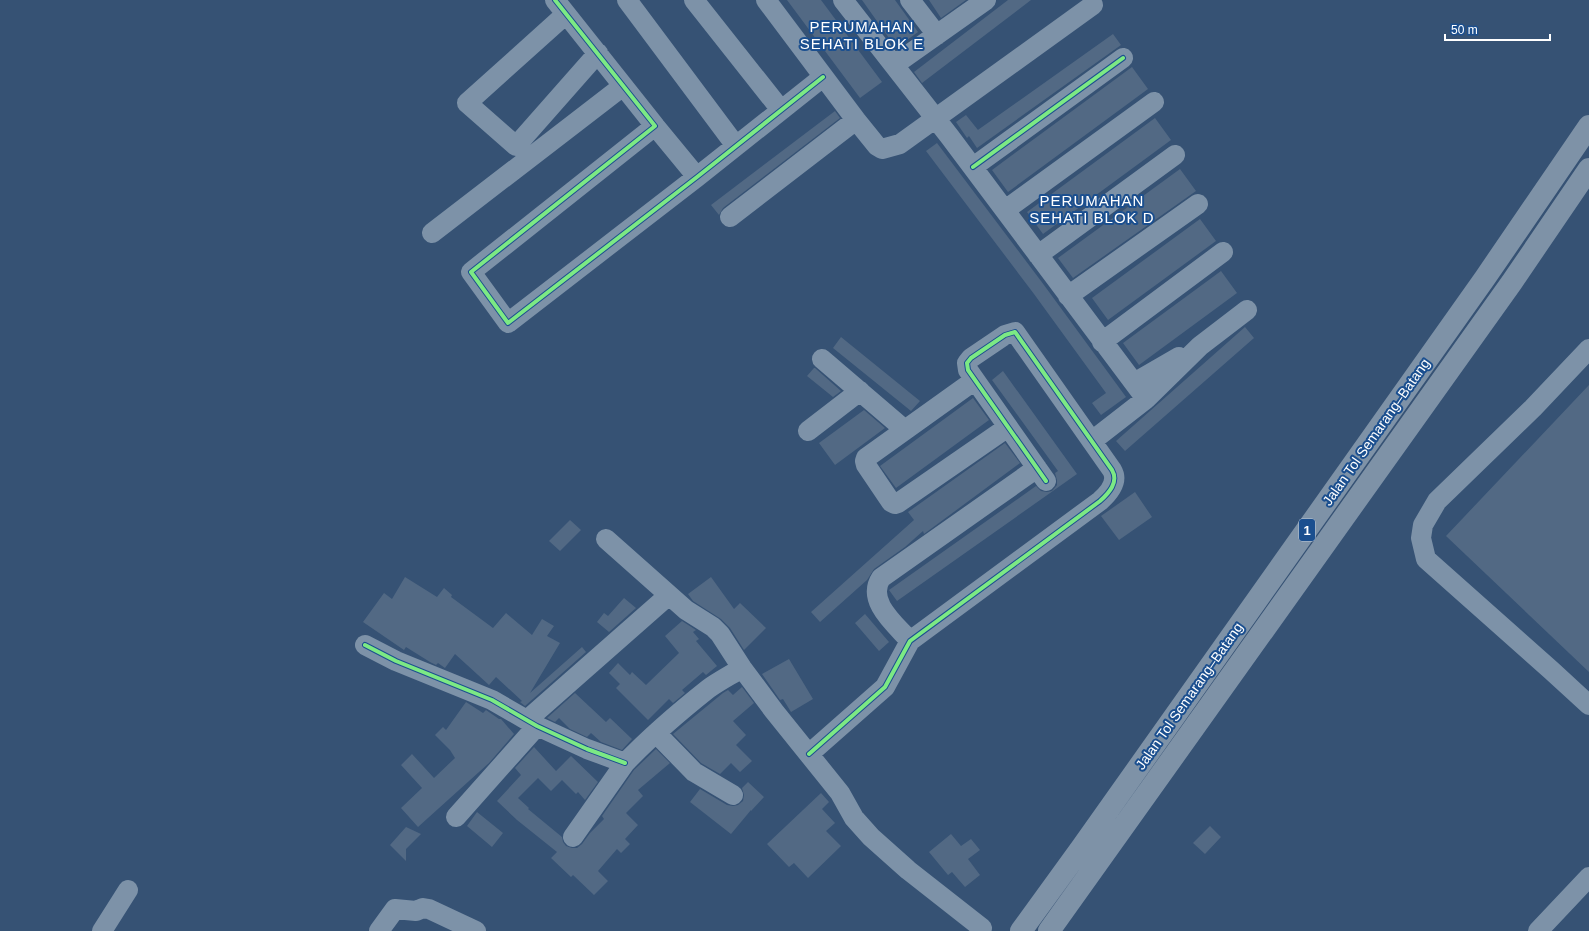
<svg xmlns="http://www.w3.org/2000/svg" width="1589" height="931" viewBox="0 0 1589 931" font-family="Arial,sans-serif">
<style>
.building{fill:#526984}
.lines{fill:none;stroke-linecap:round;stroke-linejoin:round}
.minor{stroke:#7d92a8;stroke-width:20}
.highway{stroke:#7e92a7;stroke-width:22}
.cycleway-casing{stroke:#1b4f8f;stroke-width:6}
.cycleway{stroke:#7ce984;stroke-width:4}
.labels{text-anchor:middle;stroke-width:4;stroke-linejoin:round;paint-order:stroke}
.shield{fill:#1b4f8f;stroke:#bbcadd;stroke-width:1}
.shield-label{font-size:13px;font-weight:bold;fill:#fff}
.street-label{font-size:14px;fill:#fff;stroke:#1b4f8f}
.neighbourhood-label{font-size:15px;letter-spacing:1px;fill:#fff;stroke:#1b4f8f}
</style>
<rect width="100%" height="100%" fill="#365274"/>
<path class="building" d="M787 0H821L882 82 860 98Z
M862 0H895L918 32 896 48Z
M929 0H966L941 18Z
M1008 0H1031L922 83 914 72Z
M1113 34 1121 45 977 148 969 136 967 138 956 122 966 115 978 130 975 132Z
M1132 67 1148 89 1008 192 992 170Z
M835 111 840 118 723 208 719 215 711 205Z
M1155 118 1171 140 1043 234 1027 212Z
M937 143 1041 281 1126 397 1101 415 1092 403 1106 393 1034 294 926 151Z
M1180 169 1196 191 1073 278 1058 258Z
M1200 219 1216 241 1108 320 1092 298Z
M1221 271 1237 293 1139 365 1123 343Z
M1245 327 1254 338 1125 451 1116 441Z
M841 337 920 401 911 411 833 348Z
M814 368H815L841 391 833 397 807 376Z
M1003 371 1077 474 897 601 889 590 1036 486 1041 491 1047 492 1052 491 1057 485V480L1055 473 1058 471 992 380Z
M1589 385V672L1446 536Z
M973 398 989 420 896 488 880 466Z
M864 410 885 428 835 465 819 443Z
M1005 443 1020 463 924 534 923 531 905 547 874 569 867 580 820 622 811 612 914 520 908 512Z
M1135 492 1152 517 1119 540 1101 516Z
M570 520 581 530 560 551 549 541Z
M405 577 437 597 444 588 452 595 451 597 493 628 506 613 532 635 542 619 554 626 547 636 560 643 530 693 582 647 586 652 525 706 520 702 522 701 496 677 489 685 455 654 445 668 438 663 436 665 430 662 406 647 404 650 363 622 384 593 392 599Z
M711 577 734 609 740 603 766 628 744 650 730 628 721 619 693 601 688 594Z
M624 598 636 608 609 632 597 622 604 613 608 616Z
M865 614 889 642 879 651 855 623Z
M682 621 696 630 693 632 699 639 696 641 717 666 706 675 703 672 682 690 685 693 673 703 669 699 648 720 616 688 620 684 609 673 618 663 630 675 632 672 646 685 679 653 665 636Z
M789 659 813 699 791 712 783 699 780 700 762 674Z
M742 687 754 703 733 721 746 735 736 745 752 761 740 772 731 763 720 774 701 763 673 734 723 693 728 690 733 695Z
M575 693 606 722 610 718 632 739 622 750 601 742 591 733 587 737 570 729 559 718 555 722 547 718Z
M466 702 483 713 486 710 499 719H501L514 734 489 763 418 827 401 808 422 788 401 765 412 754 434 778 455 758 450 750 435 735 443 727 446 730Z
M534 747 556 771 571 756 598 782 585 800 578 792 576 794 562 780 551 791 538 778 518 798 529 808 528 809 562 837 563 842 566 846 572 848H577L582 844 590 833 604 819 602 816 634 770 656 749 670 763 638 790 643 796 626 813 638 825 625 839 630 844 621 853 617 849 598 871 608 881 594 895 573 875 571 877 551 858 557 852 517 820 497 801 521 775 515 768Z
M748 782 764 797 751 811V810L731 834 690 802 700 789 727 805 733 806 738 805 743 801 744 795 742 788Z
M821 793 829 802 822 809 835 823 826 831 841 846 808 878 794 863 789 867 767 844Z
M477 812 503 833 492 847 467 826Z
M1210 826 1221 837 1205 854 1193 843Z
M406 827 421 834 406 849V861L390 845Z
M951 834 961 846 971 839 980 850 968 859 980 875 965 887 952 872 948 875 929 852Z"/>
<g class="lines">
<path class="minor" d="M555 0 655 126 471 272 508 323 697 177 823 77
M627 0 736 146
M694 0 781 110
M766 0 856 120 877 146 882 149 900 144 1093 5
M843 0 950 137 1146 399 1092 441
M910 0 937 35
M566 14 467 103 516 146 598 53
M894 65 986 0
M655 126 697 177
M973 167 1123 58
M1005 210 1154 102
M730 217 856 120
M432 233 623 86
M1038 255 1175 155
M1068 296 1198 204
M1102 342 1223 252
M1589 349 1533 408 1437 501 1423 525 1421 538 1426 559 1552 671 1589 705
M822 359 905 430
M975 380 866 458 865 461 866 465 891 502 895 504 898 503 1008 427
M1134 383 1179 357
M1146 399 1200 346 1247 310
M808 431 860 391
M606 539 686 610 713 627 720 634 742 668 774 711 840 793 854 818 871 837 908 870 982 928
M910 641C895 624 866 601 881 578L1037 468
M365 645 396 661 492 700 537 726 587 749 625 763
M527 720 669 595
M656 733 694 772 733 795
M809 754 885 687 910 641 1100 501C1109 493 1119 482 1112 470L1015 332 1005 335 971 358 967 363 968 370 1046 481
M456 817 537 726
M573 837 625 763C650 737 679 712 708 689 719 681 731 675 742 668
M102 931 128 890
M379 931 395 909 416 911 423 908 429 909 476 931
M1538 931 1589 877"/>
<path class="highway" d="M1021 931 1082 847 1485 278 1589 126
M1049 931 1512 282 1589 169"/>
<defs>
<path id="cycleway" d="M555 0 655 126 471 272 508 323 697 177 823 77
M973 167 1123 58
M365 645 396 661 492 700 537 726 587 749 625 763
M809 754 885 687 910 641 1100 501C1109 493 1119 482 1112 470L1015 332 1005 335 971 358 967 363 968 370 1046 481"/>
</defs>
<use href="#cycleway" class="cycleway-casing"/>
<use href="#cycleway" class="cycleway"/>
</g>
<g class="labels">
<rect class="shield" x="1299" y="519" width="16" height="22" rx="3"/>
<g class="shield-label">
<text x="1307" y="535">1</text>
</g>
<g class="street-label">
<text transform="translate(1376 432) rotate(-55)" y="5">Jalan Tol Semarang–Batang</text>
<text transform="translate(1189 696) rotate(-55)" y="5">Jalan Tol Semarang–Batang</text>
</g>
<g class="neighbourhood-label">
<text x="862" y="32">PERUMAHAN<tspan x="862" dy="17">SEHATI BLOK E</tspan></text>
<text x="1092" y="206">PERUMAHAN<tspan x="1092" dy="17">SEHATI BLOK D</tspan></text>
</g>
</g>
<path d="M1445 34v6h105v-6" fill="none" stroke="#ffffff" stroke-width="2"/>
<text x="1451" y="34" font-size="12" fill="#ffffff" stroke="#1b4f8f" stroke-width="3" paint-order="stroke">50 m</text>
</svg>
